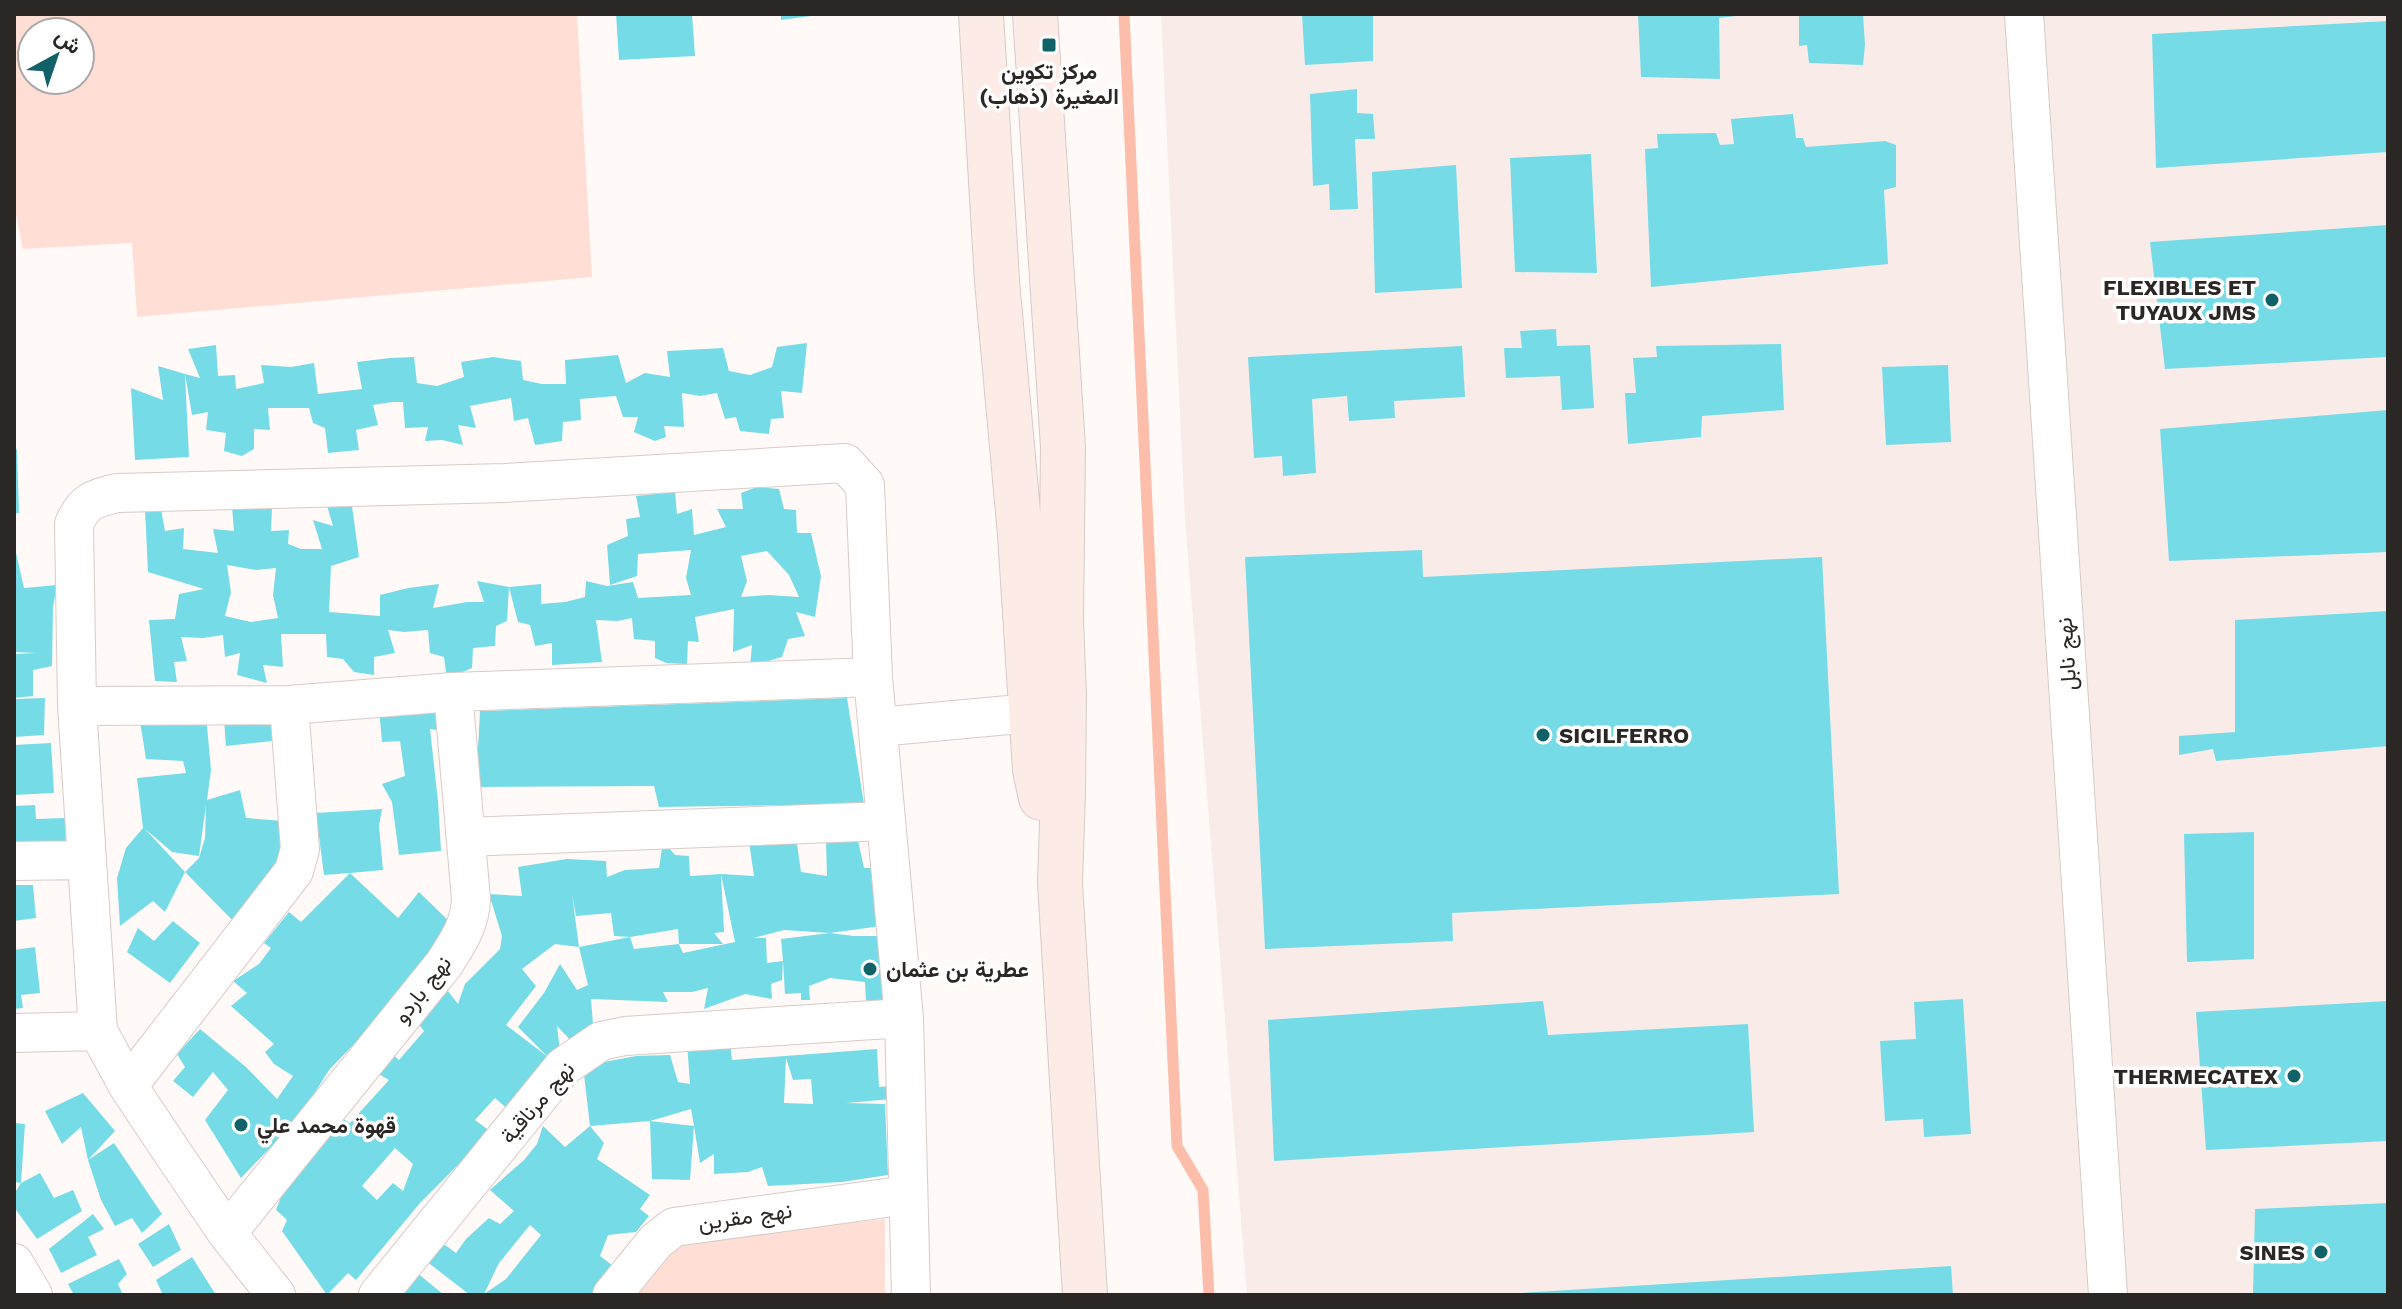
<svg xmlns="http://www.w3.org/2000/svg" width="2402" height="1309" viewBox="0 0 2402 1309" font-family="'Work Sans',Vazirmatn,sans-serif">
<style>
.built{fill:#f9ece8}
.green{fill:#ffdfd5;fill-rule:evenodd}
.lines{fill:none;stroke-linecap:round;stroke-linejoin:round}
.stream{stroke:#fcbeaa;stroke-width:11}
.building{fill:#75dbe7;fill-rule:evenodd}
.street-casing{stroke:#d8cbc7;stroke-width:40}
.secondary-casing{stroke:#d8cbc7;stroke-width:46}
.street{stroke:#fff;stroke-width:38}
.secondary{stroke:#fcebe6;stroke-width:44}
.poi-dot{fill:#116169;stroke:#fff;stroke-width:3}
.labels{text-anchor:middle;stroke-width:7;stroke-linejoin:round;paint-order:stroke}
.poi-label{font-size:22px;font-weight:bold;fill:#2b2725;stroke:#fff;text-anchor:end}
.street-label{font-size:22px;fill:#2b2725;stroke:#fff}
</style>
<rect width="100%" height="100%" fill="#fff9f8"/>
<path class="built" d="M1161 14H2388V1295H1247L1185 519Z"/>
<path class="green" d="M14 14H577L592 277 137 317 132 243 23 249 14 205ZM32 32H80V80H32Z
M885 1219V1295H635L682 1241Z"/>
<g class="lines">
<path class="stream" d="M1124 14 1177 1146 1203 1190 1209 1295"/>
</g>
<path class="building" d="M616 14H692L695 56 619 60Z
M781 14H811V16L781 20Z
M1302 14H1373V61L1305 65Z
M1638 14H1735L1736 16 1719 18 1720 79 1641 77Z
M1799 14H1863L1865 45 1863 65 1809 63 1807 45 1799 46Z
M2388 21V152L2156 168 2152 34Z
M1357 89V113L1373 114 1375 139H1355L1358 209 1330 210 1329 184 1313 186 1310 94Z
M1793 114 1796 138H1803L1806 147 1885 141 1896 145V187L1884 190 1888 264 1651 287 1645 149 1658 148 1657 134 1716 133 1720 145 1734 144 1731 119Z
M1591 154 1597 273 1515 272 1510 158Z
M1456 165 1462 288 1375 293 1372 172Z
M2388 225V357L2165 369 2150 242Z
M1556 329 1557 346 1590 345 1594 408 1562 410 1560 376 1506 378 1504 348H1522L1520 331Z
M807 343 802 393 781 391 784 418 771 419 769 434 740 431 736 417 725 419 717 393 700 396 682 393 684 427 664 426 666 437 655 441 634 432 638 417H623L616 396 580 399 581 420 563 422 562 441 535 445 528 418 514 421 511 398 470 406 476 428 458 425 463 445 442 440 425 441 428 427 405 428 403 402H392L373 405 378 425 356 430 359 450 328 453 325 428 313 423 309 408H268L270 430 254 429V449L242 456 224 451 226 433 206 430 208 412 192 415 185 374 189 457 135 460 131 388 163 400 158 366 185 374 200 378 188 349 216 345 218 376 235 375 236 389 264 383 261 365 291 367 314 363 318 394 362 389 357 362 390 358 414 357 417 383 437 386 464 377 461 362 493 357 521 361 523 380 542 384H566L565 360 618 355 626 383 645 373 670 377 667 351 723 348 729 371 750 375 772 367 777 347Z
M1781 344 1784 410 1702 416 1701 437 1628 444 1625 393H1636L1633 358 1657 357 1656 346Z
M1462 346 1465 397 1394 401 1395 418 1349 421 1347 396 1312 399 1316 473 1283 476 1282 456 1254 458 1248 357Z
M1948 365 1951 442 1886 445 1882 367Z
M2388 410V552L2169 561 2160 429Z
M17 449 19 513H14V450Z
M757 487 779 489 784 509 796 510 797 533H811L821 576 815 617 796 612 805 636 788 639 782 657 750 666 752 645 733 652 734 609 695 617 699 642 688 641 687 664 666 663 655 658V641L634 639 632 618 618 621 596 620 602 662 552 665V643L535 646 530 625 518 622 509 587 541 584V604L565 602 585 597 586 581 607 586 633 582 638 598 691 595 686 578 691 550 638 554 637 576 610 585 607 545 628 536 626 519 640 517 636 496 675 492 677 514 692 509 694 535 726 527 717 509H743L741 493ZM767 551 789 575 799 597 768 595 741 597 747 581 741 556Z
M326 502 352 506 359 557 331 566 329 612 380 616V595L408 588 439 584 433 608 467 602H484L477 581 509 587 507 621 496 626 495 646 473 648 472 668 447 679 444 657 430 653 428 630 404 632 388 630 395 653 374 657V675L354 672 343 659 327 657 326 634H281L283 667 263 665 267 683 237 675 240 653 225 657 223 635 203 638 181 637 187 661 174 662 177 682 155 681 149 620 175 619 179 594 204 589 148 572 145 510 161 509 165 531 184 528 183 549 218 553 213 529 234 531 232 507 272 508 271 531 289 530 288 544 301 549H322L313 520 333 526ZM227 565 256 570 276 568 273 595 278 618 251 622 225 616 231 592Z
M14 544 24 588 57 585 53 607 52 666 33 670V696L14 698V654L37 653 14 652Z
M1422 550 1423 577 1822 557 1839 894 1452 913 1453 941 1265 949 1245 557Z
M2388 611V746L2216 761 2213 749 2179 755V736L2235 732V620Z
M45 698 44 735 14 737V699Z
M847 698 864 804 659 807 654 786 476 787 480 711Z
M379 708 440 709 444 731 430 729 438 801 441 851 399 855 392 802 382 784 405 776 400 741 382 742Z
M139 715H206L211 770 207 800 240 790 246 818 283 821 284 857 235 923 185 872 199 858 205 838 206 805 199 856 172 852 145 829 185 872 165 912 153 901 120 926 117 878 126 848 143 828 137 778 186 773 183 761 146 759Z
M280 715 281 740 226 746 224 719Z
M51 743 54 793 14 795V745Z
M35 805 36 819 65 818 66 846 16 848 14 806Z
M382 809 379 826 383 870 350 873 398 918 419 892 454 926 431 950 357 1041 329 1070 299 1118 241 1178 205 1120 228 1090 213 1072 193 1097 173 1081 185 1067 177 1054 200 1029 246 1067 277 1099 293 1076 274 1064 265 1052 274 1044 231 1006 247 993 233 981 259 964 271 948 264 943 289 912 301 922 350 873 324 875 316 813Z
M2254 832V959L2187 962 2184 834Z
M857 836 864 868H880L888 925 830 933 854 936H882L887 1002 866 1003 865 982 830 978 809 986 810 1000H801V993L785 994 783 961 782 980 771 984 772 999 745 994 704 1009 708 988 692 992H663L668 1002 591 999 593 1024 573 1043 557 1026 560 1051 548 1057 516 1095 510 1111 495 1098 475 1120 491 1132 420 1203 356 1280 348 1273 327 1295 282 1231 287 1220 276 1210 294 1163 335 1114 350 1123 389 1080 377 1073 390 1052 399 1060 424 1031 418 1023 428 1011 448 991 458 1004 465 984 500 949 502 936 489 894 522 896 518 867 567 859 606 861 607 877 625 870 659 868 663 841 675 855 689 856 690 876 721 874 754 876 749 842 796 837 801 872 827 876 826 842ZM721 874 735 942 683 953 679 944 634 949 630 937 579 947 588 985 577 990 560 964 544 993 518 1027 548 1057 506 1025 536 986 522 969 555 944 579 947 572 894 576 916 611 913 614 936 630 937 678 929 679 944H723L714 933 724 932ZM784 930 830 933 781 939 783 961 767 963 766 938H753ZM395 1148 413 1164 403 1191 393 1183 377 1200 362 1186Z
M14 885H33L36 918 14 921Z
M173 921 200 943 170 983 127 952 138 928 154 941Z
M35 947 40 993 21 995 23 1008 14 1009V950Z
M1963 999 1971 1134 1924 1137 1923 1119 1885 1121 1880 1041 1916 1039 1914 1002Z
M1543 1001 1548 1035 1748 1024 1754 1132 1274 1161 1268 1020Z
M2388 1001V1141L2206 1150 2196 1012Z
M730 1040 732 1060 877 1049 879 1087 891 1086 892 1099 846 1103 885 1104 888 1175 842 1182 768 1186 762 1167 748 1172 714 1174V1154L700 1163 694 1126 690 1180 652 1179 650 1121 694 1126 691 1109 650 1121 590 1126 583 1066 636 1056 670 1055 678 1082 690 1084 687 1043ZM786 1058 793 1080 811 1079 813 1104 784 1103Z
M83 1093 115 1131 88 1160 81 1127 62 1144 45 1111Z
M14 1123 25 1124 21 1183 40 1173 54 1198 73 1190 82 1211 37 1239 14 1207V1194L21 1183 14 1182Z
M543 1126 565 1147 590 1126 604 1143 597 1159 650 1195 640 1209 649 1216 636 1232 608 1235 600 1256 620 1271 599 1295H470L426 1261 445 1245 456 1253 466 1239 489 1218 500 1224 514 1211 490 1190 524 1160 537 1144ZM530 1225 541 1235 506 1279 484 1294 499 1263Z
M114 1143 162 1214 142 1233 132 1218 115 1226 101 1200 88 1160Z
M2388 1203V1295H2253L2255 1209Z
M93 1214 104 1229 88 1237 97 1255 61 1273 49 1249Z
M169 1224 181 1250 153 1267 138 1244Z
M192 1257 216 1295H163L156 1280Z
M119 1259 127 1274 118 1284 123 1295H74L68 1284Z
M1951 1266 1953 1295H1522V1293Z
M410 1267 444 1295H389Z"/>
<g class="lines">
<defs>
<path id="street" d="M2024 14 2108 1295
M77 706 289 705 453 692 873 677
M878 727 1062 710
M466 837 886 821
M14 861 87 860
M14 1033 98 1031
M128 1086 294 871 300 849 289 705
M227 1233 444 964C458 942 470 925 471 899L453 692
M14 1263 33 1295
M276 1295 227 1233 170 1149 128 1086 98 1031 77 706 74 524C84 501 93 499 117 493L505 483 845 463 865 485 873 677 904 1018 911 1295
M378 1295 563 1067 601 1041 625 1036 904 1018
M612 1295 656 1241 674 1227 908 1195"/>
<path id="secondary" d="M981 14 997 281 1020 534 1035 770 1041 798
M1035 14 1063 447 1061 621 1064 695 1063 792 1060 883 1085 1295"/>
</defs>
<use href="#street" class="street-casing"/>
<use href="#secondary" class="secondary-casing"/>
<use href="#street" class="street"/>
<use href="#secondary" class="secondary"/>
</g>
<g class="poi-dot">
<rect x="1041" y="37" width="16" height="16" rx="4"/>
<circle cx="2272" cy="300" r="8"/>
<circle cx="1543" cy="735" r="8"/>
<circle cx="870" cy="969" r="8"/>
<circle cx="2294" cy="1076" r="8"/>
<circle cx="241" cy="1125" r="8"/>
<circle cx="2321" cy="1252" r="8"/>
</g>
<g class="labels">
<g class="poi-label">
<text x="1049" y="79" text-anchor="middle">مركز تكوين<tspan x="1049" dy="25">المغيرة (ذهاب)</tspan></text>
<text x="2256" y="295">FLEXIBLES ET<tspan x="2256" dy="25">TUYAUX JMS</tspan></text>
<text x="1559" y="743" text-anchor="start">SICILFERRO</text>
<text x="886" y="977" text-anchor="start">عطرية بن عثمان</text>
<text x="2278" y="1084">THERMECATEX</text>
<text x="257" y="1133" text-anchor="start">قهوة محمد علي</text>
<text x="2305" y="1260">SINES</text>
</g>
<g class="street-label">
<text transform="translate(2066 654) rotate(-94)" y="8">نهج نابل</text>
<text transform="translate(422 989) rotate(-52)" y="8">نهج باردو</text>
<text transform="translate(537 1102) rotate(-49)" y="8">نهج مرناقية</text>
<text transform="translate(745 1216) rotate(-8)" y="8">نهج مقرين</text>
</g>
</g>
<rect width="2402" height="1309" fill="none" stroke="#2b2725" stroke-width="32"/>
<g transform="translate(56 56) rotate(40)"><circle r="38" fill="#ffffff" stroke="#aaa9a8" stroke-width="2"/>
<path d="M0-6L14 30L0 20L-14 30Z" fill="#116169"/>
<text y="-12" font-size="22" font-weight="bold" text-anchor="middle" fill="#2b2725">ش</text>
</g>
</svg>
